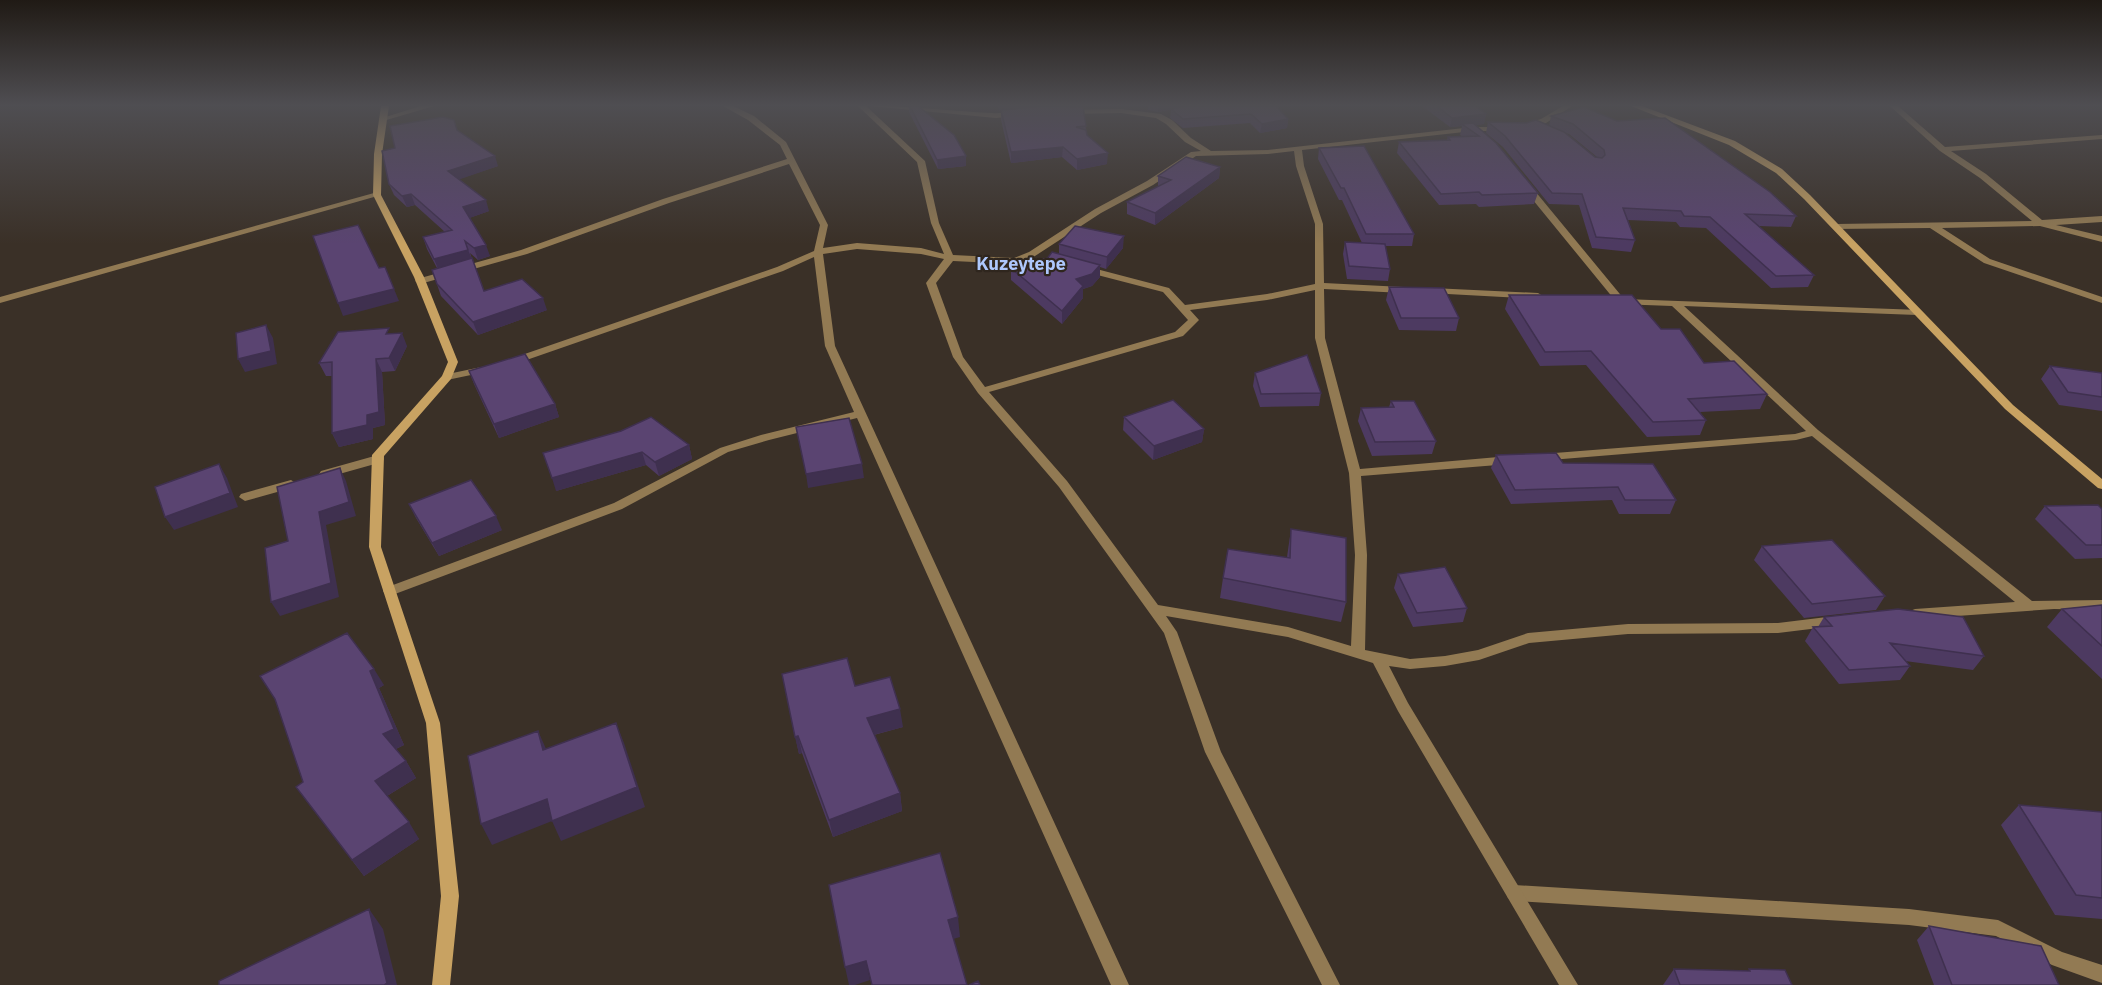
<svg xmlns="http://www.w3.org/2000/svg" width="2102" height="985" viewBox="0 0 2102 985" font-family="'IBM Plex Sans',sans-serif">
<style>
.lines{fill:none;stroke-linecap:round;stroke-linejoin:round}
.lane{fill:#927a53;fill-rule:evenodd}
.street{fill:#927a53;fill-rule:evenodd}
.secondary{fill:#c8a262;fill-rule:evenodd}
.wall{fill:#4d3a61;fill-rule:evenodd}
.shaded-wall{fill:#3f304f}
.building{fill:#5a4471;stroke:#3f304f;stroke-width:1.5}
.labels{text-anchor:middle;stroke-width:4.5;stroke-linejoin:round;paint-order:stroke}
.far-district-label{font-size:18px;font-weight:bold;fill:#aec8fd;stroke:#2f261e}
</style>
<rect width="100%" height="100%" fill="#3a3027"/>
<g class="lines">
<path class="lane" d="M1890 106H1898L1945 147 2102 135V139L1951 151 1986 174 2042 220 2102 216V222L2056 225 2102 236V242L2040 226 1942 228 1990 259 2102 297V303L1984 263 1930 228 1833 229V225L1836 224 2032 221 1980 178 1940 151Z
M1514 885 1909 909 1998 920 2062 952 2102 965V983L2052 965 1996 936 1909 925 1514 901 1508 898 1506 893 1508 888Z"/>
<path class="street" d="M421 106H434L383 121 379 119Z
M723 106H733L754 116 786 142 828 225 823 248 857 243 921 248 944 254 931 223 917 162 858 106H866L925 161 939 223 953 255 1014 258 1029 252 1095 209 1147 181 1191 152 1201 151 1185 142 1166 124 1156 118 1121 113 1069 114H1066V110L1121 109 1161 114 1172 120 1191 138 1211 151 1268 150 1473 127H1504L1505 129 1501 131H1473L1302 150 1304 166 1323 224 1324 283 1403 287 1408 290 1403 293 1324 289 1325 338 1360 469 1510 456 1516 460 1510 464 1361 476 1367 555 1365 650 1410 659 1445 656 1478 650 1528 633 1628 624 1778 623 1835 616 1840 618 1842 621 1840 624 1835 626 1778 633 1628 634 1529 643 1479 660 1445 666 1410 669 1389 666 1408 703 1578 985H1559L1398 711 1373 663 1288 637 1166 616 1177 632 1221 752 1340 985H1322L1205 752 1164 633 1059 487 978 393 953 357 926 283 944 259 921 254 857 249 823 254 835 346 1129 985H1111L857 418 769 440 728 452 622 509 395 594H385L383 591 385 588 614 503 720 448 761 435 854 412 825 346 814 257 783 271 515 364H507L506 362 507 360 777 267 814 251 820 225 789 164 669 203 527 254 420 284 415 281 417 279 521 250 663 199 787 159 780 145 748 120ZM1294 151 1296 166 1315 224V284L1267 294 1185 305 1169 288 1085 266 1082 267V271L1163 292 1188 320 1175 332 985 387 963 357 936 283 953 261 1015 264 1035 256 1101 213 1153 185 1196 156 1268 154ZM1315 290V338L1349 473 1355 555 1351 646 1288 627 1158 605 1067 481 989 392 1183 336 1199 320 1190 310 1267 300Z
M870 106C911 106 951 111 992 113 1001 114 1012 110 1020 114L1016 116 996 118Z
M1563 106H1572L1546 123 1524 127 1520 125 1541 119Z
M1524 185H1530L1624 299 1920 310 1922 312 1917 315 1684 306 1818 430 2032 601 2102 600V610L2054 609 1915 619 1910 617 1908 614 1910 611 1915 609 2015 602 1812 436 1796 440 1538 461 1536 458 1542 454 1795 434 1806 431 1672 306 1618 304 1524 189Z
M374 193 381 195 0 303V297Z
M1432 288 1538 293 1543 296 1538 299 1429 293V289Z
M486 366 491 369 490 371 447 380 442 377 443 375Z
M378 455 382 456 384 459 382 462 325 478 319 474 321 471Z
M291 480 297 484 295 487 245 501 239 497 241 494Z"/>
<path class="secondary" d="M381 106H389L382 154 381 195 424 277 458 362 451 379 384 456 381 547 440 723 459 896 450 985H432L441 896 426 723 369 547 372 455 442 376 448 362 414 277 373 195 374 154Z
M1631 106H1642L1735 141 1782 169 1810 195 2013 405 2102 479V489L2098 488 2005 409 1804 199 1776 173 1729 145Z"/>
</g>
<path class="wall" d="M909 106H918L966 156V166L938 169 909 112Z
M998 106H1082L1087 135 1107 164 1077 170 1062 157 1011 163 1001 120V111H999Z
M1148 106H1276L1288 119 1287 128 1260 133 1250 123 1183 128 1170 118 1171 109 1183 107 1158 112 1148 110Z
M1422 106H1475L1486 114 1484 124 1475 125 1538 193 1534 204 1479 207 1476 204 1439 205 1397 153 1399 142 1447 140 1448 137H1463L1460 135 1462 126 1450 127Z
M1584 107 1796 216 1791 227 1759 226 1814 275 1808 287 1771 288 1706 228 1680 227 1676 222 1628 220 1635 240 1631 252 1592 248 1579 205 1549 204 1503 147 1486 133 1488 122 1549 126 1551 116ZM1565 133 1569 134 1597 157H1595Z
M458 130 498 166 459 179 489 211 469 218 490 256 478 260 470 253 484 291 547 310 478 335 441 296 432 270 437 268 427 249 423 237 445 232 415 205 407 207 394 195 389 184 395 148Z
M1319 148 1414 234 1412 246H1385L1390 269 1388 281 1347 279 1343 254 1345 242 1362 243 1342 200H1339L1318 159Z
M1220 167 1219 178 1155 225 1127 214V202L1158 187V176Z
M1059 244 1123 248 1106 269 1100 267V277L1092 286 1083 289V298L1062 324 1011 280V268L1059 254Z
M1389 287 1459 318 1456 331 1399 330 1386 300Z
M1509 295 1661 329 1704 363 1767 394 1760 409 1700 412 1706 420 1700 435 1647 437 1586 365 1540 366 1505 309Z
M392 334 407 346 395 371 382 372 385 425 373 428V439L339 447 332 433V376H326L319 363Z
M2050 366 2102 373V411L2059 405 2041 379Z
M469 371 555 404 559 417 499 438 474 384Z
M1255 373 1321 393 1319 406 1260 407 1253 386Z
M1391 401 1436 441 1432 454 1372 456 1358 421 1361 408 1389 407Z
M1124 417 1204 429 1202 442 1153 460 1123 430Z
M621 431 689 445 692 459 659 476 646 465 556 491Z
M1496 455 1563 463 1676 500 1670 514H1619L1612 500 1511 504 1491 468Z
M409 504 502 530 439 556 416 518Z
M2045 506 2102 509V558L2075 559 2035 519Z
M1291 529 1346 602 1341 622 1220 598 1223 578 1287 557Z
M1762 546 1885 596 1876 610 1804 618 1754 560Z
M1398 574 1467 608 1463 622 1413 627 1394 588Z
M2102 605V679L2047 627 2062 609Z
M1824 617 1984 656 1973 670 1905 661 1910 666 1900 680 1839 684 1805 641 1813 627H1818Z
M782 674 855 686 903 727 874 735 900 793 902 811 833 837 802 753 799 754Z
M384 685 379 688 404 745 396 749 406 761 416 778 387 796 419 839 364 876 308 803 296 787 303 782 275 699Z
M2019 805 2102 812V919L2055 915 2001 825Z
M1929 926 2059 985H1934L1917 940Z
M1674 969 1680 985H1663Z"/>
<path class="shaded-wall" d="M999 106H1044V108L999 111Z
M1158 106H1185L1158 112Z
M1486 114 1484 124 1465 126 1462 124V126L1450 127 1452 118Z
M1288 119 1287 128 1260 133 1262 124Z
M1063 147 1062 157 1011 163V152Z
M1108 153 1107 164 1077 170V159Z
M495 156 498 166 452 182 448 171Z
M966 156V166L938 169 937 160Z
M1220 167 1219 178 1155 225V213Z
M411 194 415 205 407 207 402 196Z
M486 200 489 211 467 219 463 207Z
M1124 236 1123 248 1106 269 1107 257Z
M486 245 490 256 478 260 474 248Z
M468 250 473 261 439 271 434 259Z
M1100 265V277L1092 286 1083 289V298L1062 324V311L1076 279Z
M394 289 399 301 343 316 338 303Z
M543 298 547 310 478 335 473 322Z
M266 325 273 338 277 364 245 372 238 359Z
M402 333 407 346 395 371 389 358Z
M376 359 382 372 385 425 373 428V439L339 447 332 433 367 415Z
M555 404 559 417 499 438 494 424Z
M1204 429 1202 442 1153 460 1154 446Z
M689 445 692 459 659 476 655 462Z
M642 452 646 465 556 491 552 478Z
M219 464 227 478 238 507 174 530 165 517Z
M862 464 864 478 808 488 806 474Z
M340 468 346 481 356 516 326 525 339 597 280 616 271 602Z
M496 516 502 530 439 556 432 543Z
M374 669 384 685 379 688 404 745 393 750 383 734 370 671Z
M900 709 903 727 869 736 867 718Z
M616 723 624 743 645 807 561 841 552 821 492 845 481 824 547 799Z
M538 731 547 751 543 750Z
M798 736 802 753 799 754 795 737Z
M406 761 416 778 385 797 375 781Z
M900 793 902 811 833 837 829 820Z
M409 822 419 839 364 876 352 860Z
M369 909 383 929 397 985H384Z
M958 917 960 937 950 940 948 920Z
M866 961 870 980 855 985H849L845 967Z"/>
<path class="building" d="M910 106H918L954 135 966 156 937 160Z
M1044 106 1083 107 1086 126 1076 127 1086 130 1087 135 1108 153 1077 159 1063 147 1011 152 1001 110Z
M1185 106H1276L1288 119 1262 124 1251 114 1183 119 1171 109Z
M1437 106H1475L1486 114 1452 118Z
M1584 107 1617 121 1665 118 1770 192 1796 216 1745 214 1814 275 1776 276 1710 217 1684 216 1681 211 1623 208 1635 240 1596 237 1582 194 1552 193 1505 136 1488 122 1526 123 1536 120 1564 132 1595 157 1602 158 1605 155 1604 150 1573 124 1551 116Z
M443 117 454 120 457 130 495 156 448 171 486 200 463 207 486 245 474 248 465 241 468 250 434 259 423 237 452 230 411 194 402 196 389 184 382 151 395 148 390 126Z
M1473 123 1496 143 1538 193 1482 195 1479 192 1441 194 1399 142 1450 140 1448 137 1479 136 1462 124Z
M1364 146 1414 234H1366L1344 188H1341L1319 148Z
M1186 157 1220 167 1155 213 1127 202 1171 180 1158 176Z
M358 225 379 268 385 267 394 289 338 303 313 236Z
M1075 226 1124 236 1107 257 1059 244Z
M1345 242 1385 244 1390 269 1349 266Z
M1052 252 1100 265 1092 274 1076 279 1083 286 1062 311 1011 268 1047 259Z
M472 258 484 291 522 279 543 298 473 322 437 284 432 270Z
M1389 287 1444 288 1459 318H1401Z
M1509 295H1632L1661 329H1680L1704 363 1734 361 1767 394 1688 399 1706 420 1653 422 1591 351 1545 352Z
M266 325 271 351 238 359 236 333Z
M389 328 386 334 402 333 389 358 376 359 379 412 367 415V425L332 433V362L319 363 338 332Z
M525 354 555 404 494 424 469 371Z
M1307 355 1321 393 1261 394 1255 373Z
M2050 366 2102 373V397L2068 392Z
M1173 400 1204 429 1154 446 1124 417Z
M1391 401H1414L1436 441 1375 442 1361 408 1394 407Z
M651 417 689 445 655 462 642 452 552 478 543 453 621 431Z
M849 418 862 464 806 474 796 427Z
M1556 453 1563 463 1653 464 1676 500H1625L1618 487 1515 490 1496 455Z
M219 464 230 493 165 517 155 487Z
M340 468 349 502 319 512 331 583 271 602 265 548 288 541 277 487Z
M471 480 496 516 432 543 409 504Z
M2098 505 2102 509V545H2086L2045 506Z
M1291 529 1346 538V602L1223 578 1228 549 1290 558Z
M1832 540 1885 596 1812 604 1762 546Z
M1445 567 1467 608 1417 613 1398 574Z
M2102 605V646L2062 609Z
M1898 609 1963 617 1984 656 1890 643 1910 666 1849 670 1813 627 1832 626 1824 617Z
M347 633 374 669 370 671 394 729 383 734 406 761 375 781 409 822 352 860 296 787 303 782 275 699 260 676Z
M847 658 855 686 890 677 900 709 867 718 900 793 829 820 798 736 795 737 782 674Z
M616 723 637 787 552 821 547 799 481 824 468 756 538 731 543 750Z
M2019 805 2102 812V898L2076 895Z
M940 853 958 917 948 920 967 985H872L866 961 845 967 829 885Z
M369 909 387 983 384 985H219V981Z
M1929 926 2041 946 2059 985H1952Z
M1674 969 1750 971 1749 969 1785 970 1792 985H1680Z
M978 981 980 985H969Z"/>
<linearGradient id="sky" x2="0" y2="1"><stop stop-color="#201a15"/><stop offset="0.43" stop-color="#4f4e52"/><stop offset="1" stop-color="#4f4e52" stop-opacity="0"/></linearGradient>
<rect width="2102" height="244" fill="url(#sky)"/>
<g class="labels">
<g class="far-district-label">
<text x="1021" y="270">Kuzeytepe</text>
</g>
</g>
</svg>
